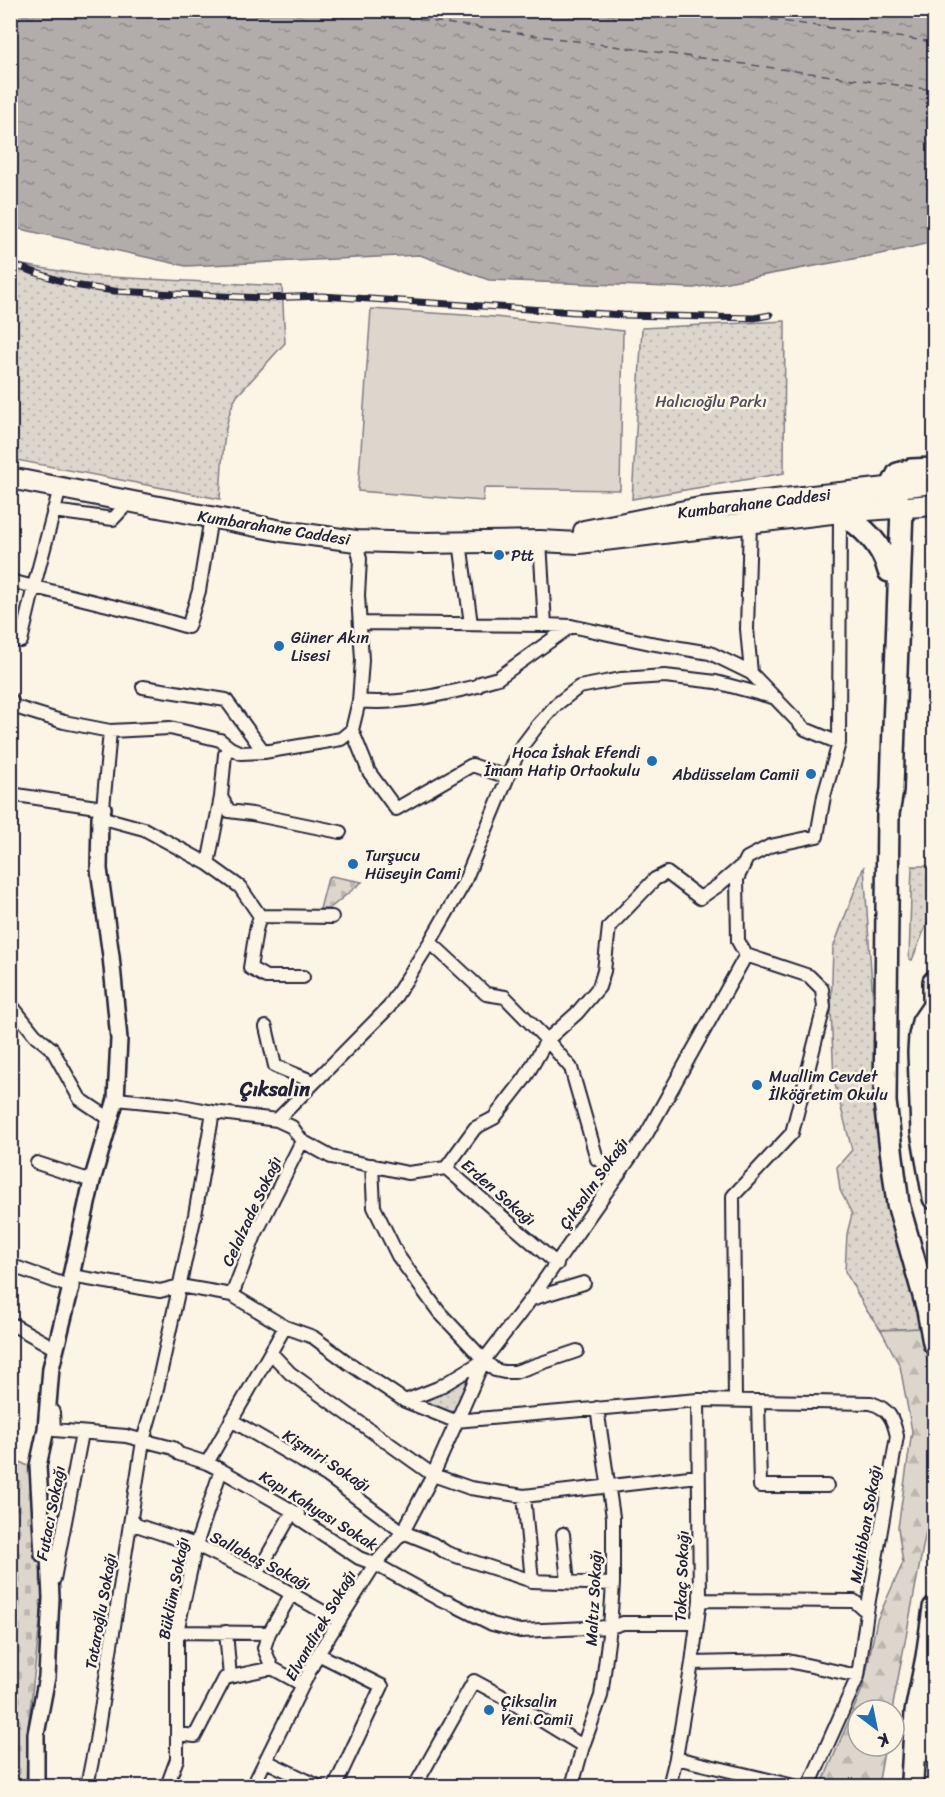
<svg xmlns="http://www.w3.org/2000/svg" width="945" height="1797" viewBox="0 0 945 1797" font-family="Sriracha,sans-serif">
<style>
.green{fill:url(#green-dots);stroke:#7f7c84;stroke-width:1.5}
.forest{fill:url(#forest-firs);stroke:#7f7c84;stroke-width:1.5}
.cemetery{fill:url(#cemetery-stones);stroke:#7f7c84;stroke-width:1.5}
.pitch{fill:#dcd6cc;stroke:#7f7c84;stroke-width:1.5}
.water{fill:url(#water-ripples);stroke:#78757e;stroke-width:1.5}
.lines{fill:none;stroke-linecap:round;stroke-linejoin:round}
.ferry{stroke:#545362;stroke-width:1.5;stroke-dasharray:8 6;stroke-linecap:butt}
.minor-casing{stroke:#22223b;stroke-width:16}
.tertiary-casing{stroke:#22223b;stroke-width:20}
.primary-casing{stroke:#22223b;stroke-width:24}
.trunk-casing{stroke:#22223b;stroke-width:26}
.minor{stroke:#fcf5e5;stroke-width:12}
.tertiary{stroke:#fcf5e5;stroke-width:15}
.primary{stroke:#fcf5e5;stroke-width:20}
.trunk{stroke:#fcf5e5;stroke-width:21}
.rail-casing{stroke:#22223b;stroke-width:7}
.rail{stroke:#fcf5e5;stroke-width:4.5;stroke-dasharray:14;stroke-linecap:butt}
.poi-dot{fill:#1f6fb2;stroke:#fcf5e5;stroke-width:2}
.labels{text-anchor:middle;stroke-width:5;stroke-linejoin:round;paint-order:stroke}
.park-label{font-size:16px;fill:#504f5f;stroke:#fcf5e5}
.street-label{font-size:16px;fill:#22223b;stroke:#fcf5e5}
.poi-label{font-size:16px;fill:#22223b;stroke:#fcf5e5;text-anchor:start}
.quarter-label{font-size:20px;font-weight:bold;fill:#22223b;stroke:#fcf5e5}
</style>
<defs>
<pattern id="green-dots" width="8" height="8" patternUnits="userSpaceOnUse" patternTransform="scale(1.5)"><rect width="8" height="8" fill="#dcd6cc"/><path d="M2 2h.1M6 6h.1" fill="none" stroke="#bcb7b0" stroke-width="1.8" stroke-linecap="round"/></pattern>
<pattern id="forest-firs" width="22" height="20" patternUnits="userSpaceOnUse" patternTransform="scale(1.5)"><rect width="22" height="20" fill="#dcd6cc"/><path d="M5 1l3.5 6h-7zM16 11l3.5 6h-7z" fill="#bcb7b0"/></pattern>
<pattern id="cemetery-stones" width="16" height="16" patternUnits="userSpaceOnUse" patternTransform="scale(1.5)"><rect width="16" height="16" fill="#dcd6cc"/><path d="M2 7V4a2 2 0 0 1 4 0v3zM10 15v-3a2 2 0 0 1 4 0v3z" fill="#bcb7b0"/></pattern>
<pattern id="water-ripples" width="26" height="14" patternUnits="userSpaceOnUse" patternTransform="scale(1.5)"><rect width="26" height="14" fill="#b2adab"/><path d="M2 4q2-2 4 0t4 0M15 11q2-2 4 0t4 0" fill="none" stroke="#908c8c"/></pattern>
</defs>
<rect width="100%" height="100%" fill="#fcf5e5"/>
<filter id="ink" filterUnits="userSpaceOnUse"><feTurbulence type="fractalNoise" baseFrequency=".0167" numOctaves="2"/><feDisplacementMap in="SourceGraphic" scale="12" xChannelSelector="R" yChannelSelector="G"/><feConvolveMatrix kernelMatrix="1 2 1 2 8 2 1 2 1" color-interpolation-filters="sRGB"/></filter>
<g filter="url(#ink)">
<path class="green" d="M10 263 90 276 282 286 285 343 237 396C222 419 222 471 220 499L11 459Z
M785 321 784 473 632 499 642 328Z
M864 866 873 1001 879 1153 922 1328 881 1330 867 1311 845 1271 847 1234 852 1214 840 1190 837 1167 852 1150 834 1081 831 1009 833 948Z
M912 866H934V906L912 960 909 959Z
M484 1360 455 1421 405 1401Z"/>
<path class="forest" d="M922 1328 934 1406V1489L892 1710H858V1746H885L878 1786H821L863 1687 877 1620 903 1563 898 1528 912 1431 900 1366 881 1330Z"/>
<path class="cemetery" d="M331 876 362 882 329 909H320L328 878Z
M10 1457 34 1469 43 1560 42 1605 28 1728 26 1786H10Z"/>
<path class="pitch" d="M371 309 495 317 623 331 620 490 484 488 483 501 358 491Z"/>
<path class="water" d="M11 10 934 11V242L886 253 694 288 489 280 420 255 186 266 11 227Z"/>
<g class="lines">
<path class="ferry" d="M350 10 934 90
M701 10 934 42"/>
<defs>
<path id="minor" d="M53 511 113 519 129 502
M750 522 747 629 751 673
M540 541 545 625
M460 542 471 624
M10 581 140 613 188 627 199 591 211 517
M360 623 545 625 571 626 650 643 710 653 751 673 805 729 839 743 824 796 817 836 770 846 747 858 737 879 738 941 746 955
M21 641 34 586 60 488
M143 687 226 700 264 752
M10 699 15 707 64 722 110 731 170 728 220 740 230 748 241 753 264 752 341 739 352 730 359 701 362 660 358 595 360 559 356 541
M359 701C399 705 439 695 478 686L480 683 498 678 571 626
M352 730 369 772 396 809 472 765 507 777
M839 743 840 512
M230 748 225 754 221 797 229 811 252 814 340 832
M10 794 103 808 110 731
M100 817 144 829 208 864 240 887 260 916 256 930 250 968 266 977H303
M208 864 221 797
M260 916 332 917
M430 942 486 994 505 997 547 1040 571 1068 597 1159 619 1171
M10 993V1009
M12 1006 35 1035 52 1049 80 1099 110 1119
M266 1027 275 1066 314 1082
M116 1099 177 1105 213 1112 277 1120 292 1127 302 1141 331 1157 408 1173 446 1168
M277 1120 389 1007 430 942 464 883 519 750 538 725 557 704 579 687 621 679 665 676 716 682 776 698
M37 1163 92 1181
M372 1165 374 1207 398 1256 439 1312 484 1360 495 1370 504 1372H515L577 1351
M446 1168 475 1128 494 1118 525 1078 547 1040 577 1013 599 987 604 971 609 927 655 879 667 873 700 898 719 885 740 867
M446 1168 557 1264
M18 1268 71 1287
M71 1276 160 1291 180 1286 232 1295 285 1327 313 1337 347 1362 405 1401 455 1421 698 1400 871 1403C889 1409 893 1418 897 1436L867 1612 858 1676 809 1786
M232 1295 255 1235 302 1141
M531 1299 584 1283
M10 1323 56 1349
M271 1353 290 1373 433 1475 470 1488 524 1496 698 1476
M405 1401 438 1388 483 1361
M735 1401 733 1196 792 1133 824 1007 822 989 809 976 746 955
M758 1401 760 1486H827
M53 1412 54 1430 126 1436 173 1448 179 1454 207 1463 221 1470 298 1514 300 1519 359 1558 375 1564 442 1601 448 1602 492 1624 520 1631 610 1627 623 1623H697
M231 1420 326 1475 403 1532 433 1544 447 1553 532 1581 613 1584
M207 1463 285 1327
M524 1496 532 1581
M132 1520 136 1525 196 1545 257 1574 339 1621
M563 1534 568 1582
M257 1574 293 1511
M54 1579 82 1433
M700 1600 854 1601 867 1612
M177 1632 269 1633
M226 1632 230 1677
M318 1654 382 1686 335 1786
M692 1663 788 1661 858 1676
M272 1668 264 1648 269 1633 292 1593
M178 1734 195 1736 225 1678 272 1668 303 1685
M676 1758 794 1786
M266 1761 318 1786
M87 1786 96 1741 143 1441 154 1402 195 1215 213 1112
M167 1786 177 1759V1632L196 1545 221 1470
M253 1786 318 1654 375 1564 403 1532 433 1475 484 1360 531 1299 646 1135 746 955
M415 1786 474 1681 500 1695 583 1746
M572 1786 583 1746 601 1696 610 1627 613 1584V1517L597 1408
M669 1786 676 1758 692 1663 700 1600 698 1400"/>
<path id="tertiary" d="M36 1786V1734L47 1677 51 1598 49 1557 43 1554 38 1466 46 1429 51 1368 71 1287V1276L92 1181 116 1099 119 1039 111 956 99 869 100 817 103 808"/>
<path id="primary" d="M10 478 282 531 356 541 423 543 540 541 579 543 840 512 934 505
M584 531 700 508 934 483"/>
<path id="trunk" d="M891 488 902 508 893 755 892 790 888 814 885 1102 898 1204 928 1310 934 1343
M890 500 891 488 898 474 911 470 934 469
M840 512C863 527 882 544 889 571
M934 1006 923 1022 920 1036 919 1052 922 1132 934 1198
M934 1020V982
M922 1751 934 1700
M912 1780 916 1712 927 1657 934 1608"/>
</defs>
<use href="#minor" class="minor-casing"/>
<use href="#tertiary" class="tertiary-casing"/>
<use href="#primary" class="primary-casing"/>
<use href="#trunk" class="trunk-casing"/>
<use href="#minor" class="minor"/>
<use href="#tertiary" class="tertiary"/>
<use href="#primary" class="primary"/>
<use href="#trunk" class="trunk"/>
<defs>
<path id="rail" d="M10 264 73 285 114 291 265 298 322 296 623 315 754 318 770 315"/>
</defs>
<use href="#rail" class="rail-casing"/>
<use href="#rail" class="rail"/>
</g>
</g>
<g class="poi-dot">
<circle cx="499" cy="555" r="6"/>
<circle cx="279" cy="646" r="6"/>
<circle cx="652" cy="761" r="6"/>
<circle cx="811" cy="774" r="6"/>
<circle cx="353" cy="864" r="6"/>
<circle cx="757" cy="1085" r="6"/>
<circle cx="489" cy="1710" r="6"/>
</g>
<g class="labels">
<g class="park-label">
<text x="711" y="407">Halıcıoğlu Parkı</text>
</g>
<g class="street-label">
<text transform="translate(754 503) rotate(-7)" y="6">Kumbarahane Caddesi</text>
<text transform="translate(274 527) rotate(9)" y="6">Kumbarahane Caddesi</text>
<text transform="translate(593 1183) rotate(-55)" y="6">Çıksalın Sokağı</text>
<text transform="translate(499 1192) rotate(41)" y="6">Erden Sokağı</text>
<text transform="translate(251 1211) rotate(-65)" y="6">Celalzade Sokağı</text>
<text transform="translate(327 1460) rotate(33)" y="6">Kişmiri Sokağı</text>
<text transform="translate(319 1510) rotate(32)" y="6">Kapı Kahyası Sokak</text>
<text transform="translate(50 1513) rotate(-79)" y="6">Futacı Sokağı</text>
<text transform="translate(865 1524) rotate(-80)" y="6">Muhibban Sokağı</text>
<text transform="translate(261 1560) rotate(27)" y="6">Sallabaş Sokağı</text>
<text transform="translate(681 1576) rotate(-88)" y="6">Tokaç Sokağı</text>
<text transform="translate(173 1588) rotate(-79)" y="6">Büklüm Sokağı</text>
<text transform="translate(593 1598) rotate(-87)" y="6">Maltız Sokağı</text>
<text transform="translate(100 1611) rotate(-80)" y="6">Tataroğlu Sokağı</text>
<text transform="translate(320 1625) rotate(-60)" y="6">Elvandirek Sokağı</text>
</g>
<g class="poi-label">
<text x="511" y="561">Ptt</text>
<text x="291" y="643">Güner Akın<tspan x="291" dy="18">Lisesi</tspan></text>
<text x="640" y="758" text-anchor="end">Hoca İshak Efendi<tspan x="640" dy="18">İmam Hatip Ortaokulu</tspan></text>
<text x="799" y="780" text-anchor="end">Abdüsselam Camii</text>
<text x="365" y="861">Turşucu<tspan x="365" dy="18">Hüseyin Cami</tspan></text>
<text x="769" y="1082">Muallim Cevdet<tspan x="769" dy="18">İlköğretim Okulu</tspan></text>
<text x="501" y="1707">Çiksalin<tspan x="501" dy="18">Yeni Camii</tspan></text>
</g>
<g class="quarter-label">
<text x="275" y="1096">Çıksalın</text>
</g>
</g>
<rect width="945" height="1797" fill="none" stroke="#fcf5e5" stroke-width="36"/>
<rect x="18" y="18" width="909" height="1761" fill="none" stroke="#22223b" stroke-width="2" filter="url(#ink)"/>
<g transform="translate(876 1728) rotate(148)"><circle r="28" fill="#fcf5e5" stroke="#a5a1a1" stroke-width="1.5"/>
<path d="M0-4.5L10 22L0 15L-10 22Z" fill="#1f6fb2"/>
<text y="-9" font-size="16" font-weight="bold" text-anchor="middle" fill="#22223b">K</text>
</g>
</svg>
